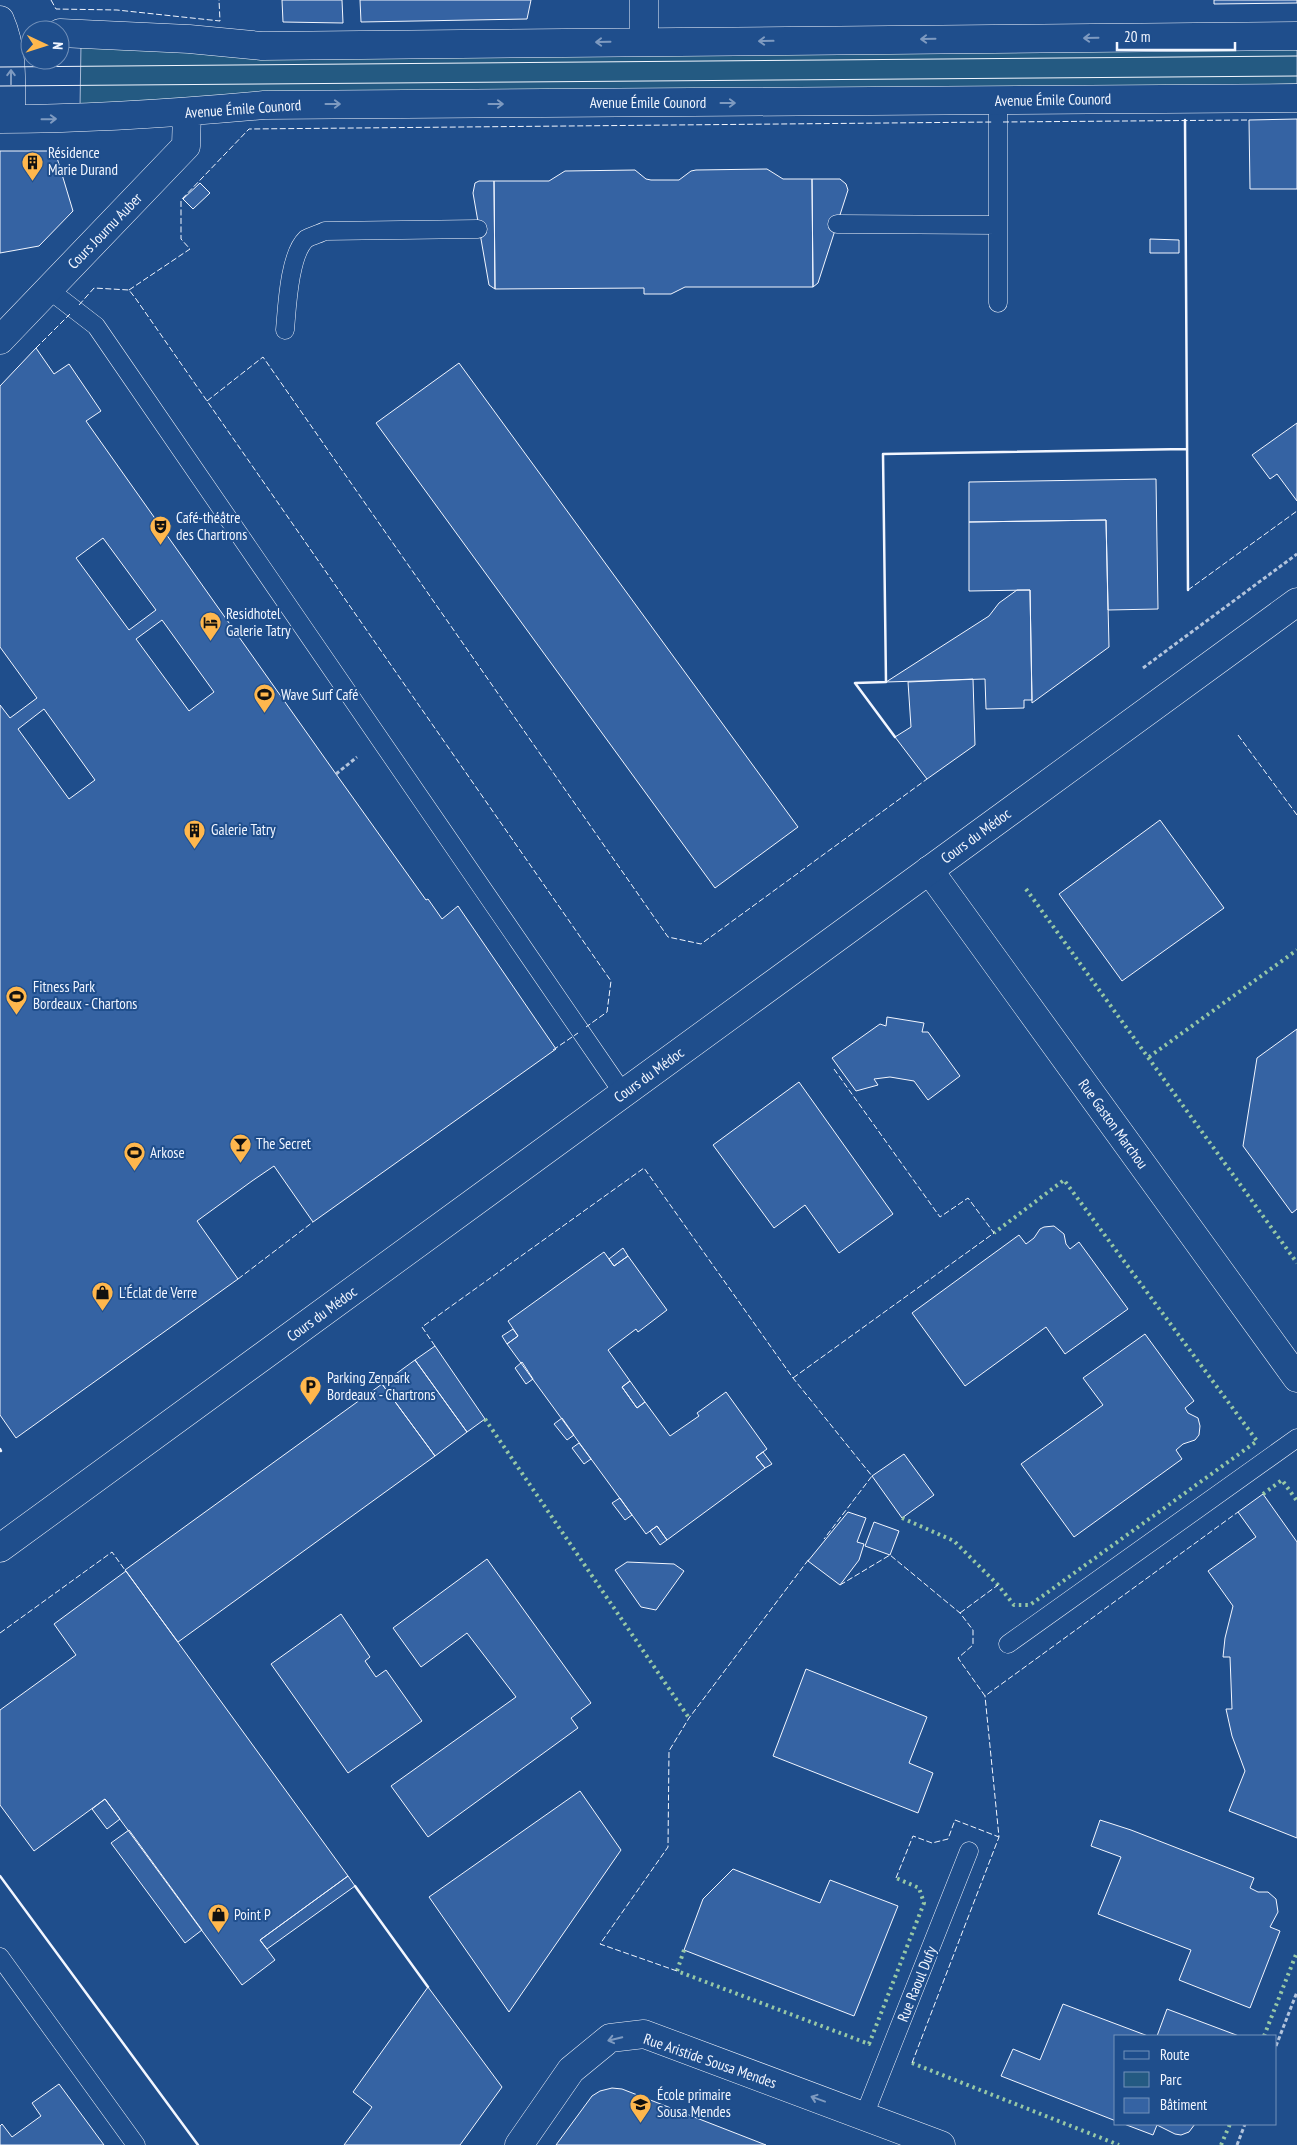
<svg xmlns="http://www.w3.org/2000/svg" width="1297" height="2145" viewBox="0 0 1297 2145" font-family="'PT Sans Narrow',sans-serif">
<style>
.green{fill:#245a82;stroke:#a8bbd7}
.building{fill:#3563a3;stroke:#f2f6ff;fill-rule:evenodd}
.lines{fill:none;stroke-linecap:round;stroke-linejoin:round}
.service-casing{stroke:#f2f6ff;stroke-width:19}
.minor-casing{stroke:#f2f6ff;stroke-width:29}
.secondary-casing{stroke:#f2f6ff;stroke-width:29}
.path{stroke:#b3c4dc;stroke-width:3;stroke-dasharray:4 2.5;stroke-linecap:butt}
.service{stroke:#1f4e8c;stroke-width:18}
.minor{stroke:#1f4e8c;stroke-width:28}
.secondary{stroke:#1f4e8c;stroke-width:28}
.tram{stroke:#f2f6ff;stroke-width:1}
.hedge{stroke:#97c8a6;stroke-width:4;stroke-dasharray:2.5 4;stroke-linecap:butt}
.fence{stroke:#f2f6ff;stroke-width:1;stroke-dasharray:6 2.5;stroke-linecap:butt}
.wall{stroke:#f2f6ff;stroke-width:2.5}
.oneway{stroke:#7e9ac0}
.labels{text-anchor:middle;stroke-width:4;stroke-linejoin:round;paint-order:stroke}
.street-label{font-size:15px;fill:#f2f6ff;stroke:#1f4e8c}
.poi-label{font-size:15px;fill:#f2f6ff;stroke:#1f4e8c;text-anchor:start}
</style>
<rect width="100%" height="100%" fill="#1f4e8c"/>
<path class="green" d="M81 44 1297 48V84L80 108Z"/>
<path class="building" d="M282 0H342L343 23 283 22Z
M360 0H531L527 19 361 22Z
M1214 0H1297V3L1214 4Z
M1297 119V189H1250L1249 120Z
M0 151H55L73 211 39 246 0 253Z
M767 169 783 179H812L813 287H685L671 294H644V288L495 289 494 181H549L565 171 635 170 646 179 651 180H679L691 171 696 170Z
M812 179H840L846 184 848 190 818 283 813 287Z
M479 181H494L495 289 489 285 473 193 475 183Z
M200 183 210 193 193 209 183 199Z
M1150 239 1179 240V253H1150Z
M36 348 54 374 69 364 101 411 86 421 336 774 426 900 428 899 442 919 458 906 556 1049 313 1222 274 1166 252 1181 197 1221 238 1279 16 1438 0 1415V705L10 718 37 698 0 647V386ZM103 538 156 610 129 630 76 558ZM162 620 214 692 189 711 136 639ZM44 709 95 780 69 799 18 729Z
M459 363 798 827 715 888 376 423Z
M1297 423V501L1277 474 1270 479 1252 455Z
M1156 479 1158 609 1108 610 1106 520 969 522V482Z
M1106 520 1109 647 1032 703 1030 590 969 591V522Z
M1017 590H1030L1032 700H1024V708L986 709 985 679 886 682 989 616 999 603Z
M973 679 975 745 927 779 895 737 911 727 908 682Z
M1160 820 1224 908 1122 981 1059 894Z
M887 1017 924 1023 922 1032H928L960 1076 928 1100 914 1081 890 1077 874 1079 878 1085 856 1091 832 1058 880 1024 886 1026Z
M1297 1029V1209L1292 1213 1243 1146 1257 1058Z
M799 1082 893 1214 839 1253 805 1205 774 1228 713 1145Z
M1054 1226 1064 1234 1066 1244 1070 1249 1079 1242 1128 1309 1065 1354 1046 1327 965 1386 912 1313 1019 1235 1026 1244 1034 1238 1040 1229 1044 1227Z
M623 1248 628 1256 614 1266 609 1259Z
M604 1252 614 1266 628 1256 667 1310 638 1332 636 1329 608 1350 630 1381 622 1387 637 1408 645 1402 670 1436 699 1416 697 1413 726 1392 767 1449 756 1457 765 1468 667 1540 657 1526 646 1534 507 1344 518 1336 508 1321Z
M513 1329 518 1336 507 1344 502 1336Z
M1145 1334 1194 1401 1185 1408 1188 1413 1198 1418 1200 1426 1199 1435 1195 1440 1183 1444 1176 1450 1182 1459 1074 1537 1021 1464 1103 1405 1083 1378Z
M435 1346 485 1419 467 1432 415 1360Z
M415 1360 467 1432 435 1456 382 1384Z
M522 1362 533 1379 526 1384 515 1368Z
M630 1381 645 1402 637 1408 622 1387Z
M382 1384 435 1456 178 1642 125 1570Z
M562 1418 574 1435 567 1440 554 1424Z
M579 1443 591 1459 584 1464 572 1448Z
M763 1452 772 1464 765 1468 756 1457Z
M904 1454 934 1495 902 1518 872 1476Z
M1263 1494 1297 1542V1838L1229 1811 1245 1771 1232 1736 1226 1709H1232L1230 1657H1223L1225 1638 1233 1606 1208 1571 1256 1537 1238 1512Z
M620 1498 632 1515 625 1520 612 1503Z
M848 1512 866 1518 857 1542 864 1544 859 1560 840 1585 808 1561Z
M874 1522 899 1531 890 1555 865 1546Z
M657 1526 667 1540 660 1545 650 1531Z
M487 1559 591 1703 571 1718 578 1728 428 1837 391 1786 516 1697 467 1633 421 1667 393 1628Z
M627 1562 674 1564 684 1571 656 1610 641 1607 615 1570Z
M126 1571 348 1876 260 1940 275 1960 242 1985 105 1799 34 1851 0 1805V1710L76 1655 54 1624Z
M341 1614 370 1657 365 1661 376 1677 386 1670 422 1721 348 1773 271 1664Z
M806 1669 927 1717 909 1763 933 1773 918 1813 773 1756Z
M580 1791 621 1850 509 2012 429 1897Z
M105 1799 120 1819 107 1829 92 1809Z
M1100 1820 1131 1830 1254 1878 1250 1888 1258 1892H1268L1276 1899 1278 1912 1270 1927 1280 1931 1250 2008 1179 1980 1191 1950 1098 1914 1121 1857 1091 1846Z
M129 1830 202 1930 185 1943 111 1843Z
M733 1869 820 1903 830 1880 898 1906 854 2016 684 1950 703 1899Z
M348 1876 355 1886 267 1949 260 1940Z
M428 1987 502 2087 460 2145H344L372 2107 353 2092Z
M1063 2004 1148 2036H1116V2121L1001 2076 1013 2049 1040 2060Z
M1167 2009 1239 2036H1157Z
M59 2084 104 2145H0V2126L2 2124 12 2137 41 2116 32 2103Z
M612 2088 622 2089 766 2145H556L592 2096 600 2091Z
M1124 2124H1195L1189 2132 1181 2135 1175 2134 1157 2125 1153 2135Z"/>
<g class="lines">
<defs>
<path id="service" d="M837 224 998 225
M48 289 96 326 623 1093
M998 303V100
M285 330C287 308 289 255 306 239 311 236 319 234 325 231L478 229
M1008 1644 1297 1438
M0 1957 136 2145
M864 2116 969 1851"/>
<path id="minor" d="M0 20C14 52 11 86 11 119
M60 33 189 39 262 46 1297 36
M644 42V0
M0 119C88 119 176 113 264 105L1297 98
M0 340 186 146 187 112
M929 870 1297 1378
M519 2145 571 2070 610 2038 644 2034 941 2145"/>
<path id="secondary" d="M0 1548 1297 602"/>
</defs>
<use href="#service" class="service-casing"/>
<use href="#minor" class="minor-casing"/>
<use href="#secondary" class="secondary-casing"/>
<path class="path" d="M1143 668 1297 554
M336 774 357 757
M1276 2046 1297 1992
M1237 2145 1245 2124"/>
<use href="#service" class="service"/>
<use href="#minor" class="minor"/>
<use href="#secondary" class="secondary"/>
<path class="tram" d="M0 67 1297 56
M0 86 1297 76"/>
<path class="hedge" d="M1026 889 1297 1263
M1149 1057 1297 950
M485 1419 689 1718
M1263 1494 1282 1480 1297 1501
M902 1518 954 1541 998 1585 1014 1605H1030L1257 1441 1064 1180 994 1233
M684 1950 677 1971 869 2044 924 1903 919 1888 896 1878
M1264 2036 1297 1952
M912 2063 1119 2145
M1221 2145 1230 2124"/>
<path class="fence" d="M51 0 56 9 117 10 220 21 219 0
M1003 122 1249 120
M129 290 190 249 181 239V200L249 129 993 122
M79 305 94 288 129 290 136 299 611 981 607 1012 586 1027
M36 348 70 314
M207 401 263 357 668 937 701 944 927 779
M1188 590 1297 511
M1238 735 1297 815
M553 1050 578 1033
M238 1279 313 1222
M435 1346 422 1327 644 1168 793 1378 872 1476 824 1539
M793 1378 994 1233 968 1198 940 1217 834 1069
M840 1585 890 1555 960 1613 973 1630V1645L958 1658 985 1696 1238 1512
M960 1613 998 1585
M0 1633 112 1552 125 1570
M896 1878 913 1836 932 1843 948 1839 955 1820 999 1837
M677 1971 600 1944 668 1847 669 1751 689 1718 809 1559
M912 2063 999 1837 985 1696"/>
<path class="wall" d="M1185 120 1188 590
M895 737 855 683 886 682 883 454 1186 449
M0 1449 1 1451
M0 1876 198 2145
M355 1886 428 1987"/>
</g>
<defs><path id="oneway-shaft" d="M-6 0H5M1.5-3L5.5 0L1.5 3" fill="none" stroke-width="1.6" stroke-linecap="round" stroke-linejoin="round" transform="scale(1.25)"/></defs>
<g class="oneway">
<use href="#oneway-shaft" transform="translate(1091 38) rotate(179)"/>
<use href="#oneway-shaft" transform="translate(928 39) rotate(179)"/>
<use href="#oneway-shaft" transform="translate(766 41) rotate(179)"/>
<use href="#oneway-shaft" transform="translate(603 42) rotate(179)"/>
<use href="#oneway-shaft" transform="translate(11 77) rotate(-90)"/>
<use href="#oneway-shaft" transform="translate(728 103)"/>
<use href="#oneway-shaft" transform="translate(333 104)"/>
<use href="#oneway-shaft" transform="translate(496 104)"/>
<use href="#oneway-shaft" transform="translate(49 119) rotate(-1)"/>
<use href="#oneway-shaft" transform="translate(615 2039) rotate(166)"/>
<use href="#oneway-shaft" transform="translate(818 2099) rotate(-160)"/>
</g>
<defs>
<symbol id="building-pin" viewBox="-11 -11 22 30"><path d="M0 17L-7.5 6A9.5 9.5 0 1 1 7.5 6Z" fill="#ffb74d" stroke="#1f4e8c"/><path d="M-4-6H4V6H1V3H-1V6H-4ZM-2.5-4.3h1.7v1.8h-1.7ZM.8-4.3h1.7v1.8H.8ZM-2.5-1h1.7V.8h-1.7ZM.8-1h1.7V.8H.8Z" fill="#111"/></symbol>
<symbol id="theatre-pin" viewBox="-11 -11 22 30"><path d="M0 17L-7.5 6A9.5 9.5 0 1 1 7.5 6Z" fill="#ffb74d" stroke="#1f4e8c"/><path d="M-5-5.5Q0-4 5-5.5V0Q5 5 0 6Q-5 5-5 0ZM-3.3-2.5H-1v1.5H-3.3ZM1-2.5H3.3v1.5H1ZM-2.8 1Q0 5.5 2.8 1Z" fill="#111"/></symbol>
<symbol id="hotel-pin" viewBox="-11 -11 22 30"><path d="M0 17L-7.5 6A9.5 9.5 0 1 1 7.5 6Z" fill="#ffb74d" stroke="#1f4e8c"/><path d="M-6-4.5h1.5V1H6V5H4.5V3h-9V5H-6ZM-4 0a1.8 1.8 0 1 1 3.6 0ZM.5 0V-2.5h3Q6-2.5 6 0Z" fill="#111"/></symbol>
<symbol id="stadium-pin" viewBox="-11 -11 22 30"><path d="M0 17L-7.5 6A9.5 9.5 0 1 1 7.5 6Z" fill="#ffb74d" stroke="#1f4e8c"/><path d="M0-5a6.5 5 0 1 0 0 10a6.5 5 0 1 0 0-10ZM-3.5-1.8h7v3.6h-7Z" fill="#111"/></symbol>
<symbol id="bar-pin" viewBox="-11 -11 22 30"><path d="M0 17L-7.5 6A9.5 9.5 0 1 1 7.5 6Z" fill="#ffb74d" stroke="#1f4e8c"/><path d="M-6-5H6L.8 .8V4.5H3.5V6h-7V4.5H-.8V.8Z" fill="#111"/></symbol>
<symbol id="shop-pin" viewBox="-11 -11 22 30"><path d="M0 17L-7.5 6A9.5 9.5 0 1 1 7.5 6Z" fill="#ffb74d" stroke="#1f4e8c"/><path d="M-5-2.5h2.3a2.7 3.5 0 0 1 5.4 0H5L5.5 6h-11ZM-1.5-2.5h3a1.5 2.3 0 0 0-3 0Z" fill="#111"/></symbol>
<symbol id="parking-pin" viewBox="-11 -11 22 30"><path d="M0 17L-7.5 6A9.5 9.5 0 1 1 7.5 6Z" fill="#ffb74d" stroke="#1f4e8c"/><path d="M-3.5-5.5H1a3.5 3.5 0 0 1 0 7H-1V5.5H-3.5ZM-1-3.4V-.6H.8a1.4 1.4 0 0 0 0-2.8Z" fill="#111"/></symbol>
<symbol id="school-pin" viewBox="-11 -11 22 30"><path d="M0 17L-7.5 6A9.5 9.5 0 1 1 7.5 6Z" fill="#ffb74d" stroke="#1f4e8c"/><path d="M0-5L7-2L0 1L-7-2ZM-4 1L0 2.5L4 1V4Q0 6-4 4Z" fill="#111"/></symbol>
</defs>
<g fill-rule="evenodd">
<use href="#building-pin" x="20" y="150" width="25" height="34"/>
<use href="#theatre-pin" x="148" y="514" width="25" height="34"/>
<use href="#hotel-pin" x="198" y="610" width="25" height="34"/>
<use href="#stadium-pin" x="252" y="682" width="25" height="34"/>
<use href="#building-pin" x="182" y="818" width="25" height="34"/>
<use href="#stadium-pin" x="4" y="984" width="25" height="34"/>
<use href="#bar-pin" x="228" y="1132" width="25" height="34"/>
<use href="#stadium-pin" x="122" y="1140" width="25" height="34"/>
<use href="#shop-pin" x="90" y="1280" width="25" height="34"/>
<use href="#parking-pin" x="298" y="1374" width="25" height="34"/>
<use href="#shop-pin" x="206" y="1902" width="25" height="34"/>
<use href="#school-pin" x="628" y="2092" width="25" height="34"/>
</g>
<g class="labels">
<g class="street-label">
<text transform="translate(1053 100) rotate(-1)" y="5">Avenue Émile Counord</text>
<text x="648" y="108">Avenue Émile Counord</text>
<text transform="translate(243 109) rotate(-4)" y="5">Avenue Émile Counord</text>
<text transform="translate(105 231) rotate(-46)" y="5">Cours Journu Auber</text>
<text transform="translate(976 836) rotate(-36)" y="5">Cours du Médoc</text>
<text transform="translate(649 1075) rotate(-36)" y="5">Cours du Médoc</text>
<text transform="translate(1113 1124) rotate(54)" y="5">Rue Gaston Marchou</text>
<text transform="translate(322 1314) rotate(-36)" y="5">Cours du Médoc</text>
<text transform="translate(917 1984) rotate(-68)" y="5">Rue Raoul Dufy</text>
<text transform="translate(710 2061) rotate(19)" y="5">Rue Aristide Sousa Mendes</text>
</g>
<g class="poi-label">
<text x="48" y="158">Résidence<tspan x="48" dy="17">Marie Durand</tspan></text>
<text x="176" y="523">Café-théâtre<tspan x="176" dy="17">des Chartrons</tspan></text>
<text x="226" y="619">Residhotel<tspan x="226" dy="17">Galerie Tatry</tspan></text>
<text x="281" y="700">Wave Surf Café</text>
<text x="211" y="835">Galerie Tatry</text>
<text x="33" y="992">Fitness Park<tspan x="33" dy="17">Bordeaux - Chartons</tspan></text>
<text x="256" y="1149">The Secret</text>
<text x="150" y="1158">Arkose</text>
<text x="119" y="1298">L'Éclat de Verre</text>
<text x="327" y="1383">Parking Zenpark<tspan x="327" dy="17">Bordeaux - Chartrons</tspan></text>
<text x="234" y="1920">Point P</text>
<text x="657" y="2100">École primaire<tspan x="657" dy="17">Sousa Mendes</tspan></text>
</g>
</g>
<rect x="1114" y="2035" width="162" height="90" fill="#1f4e8c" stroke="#7391ba"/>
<rect x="1124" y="2051" width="25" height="8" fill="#1f4e8c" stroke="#7391ba"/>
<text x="1160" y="2060" font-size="15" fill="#f2f6ff">Route</text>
<rect x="1124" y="2072" width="25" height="15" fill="#245a82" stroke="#7391ba"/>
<text x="1160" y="2085" font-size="15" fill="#f2f6ff">Parc</text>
<rect x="1124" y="2098" width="25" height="15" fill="#3563a3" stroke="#7391ba"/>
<text x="1160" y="2110" font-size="15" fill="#f2f6ff">Bâtiment</text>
<g transform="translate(45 45) rotate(94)"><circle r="24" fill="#1f4e8c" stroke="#7391ba"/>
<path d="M0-4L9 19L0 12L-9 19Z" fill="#ffb74d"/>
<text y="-8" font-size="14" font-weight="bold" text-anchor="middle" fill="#f2f6ff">N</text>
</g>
<path d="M1117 42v8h118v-8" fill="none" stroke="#f2f6ff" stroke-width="2.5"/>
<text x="1124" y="42" font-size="15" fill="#f2f6ff" stroke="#1f4e8c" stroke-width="4" paint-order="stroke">20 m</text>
</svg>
